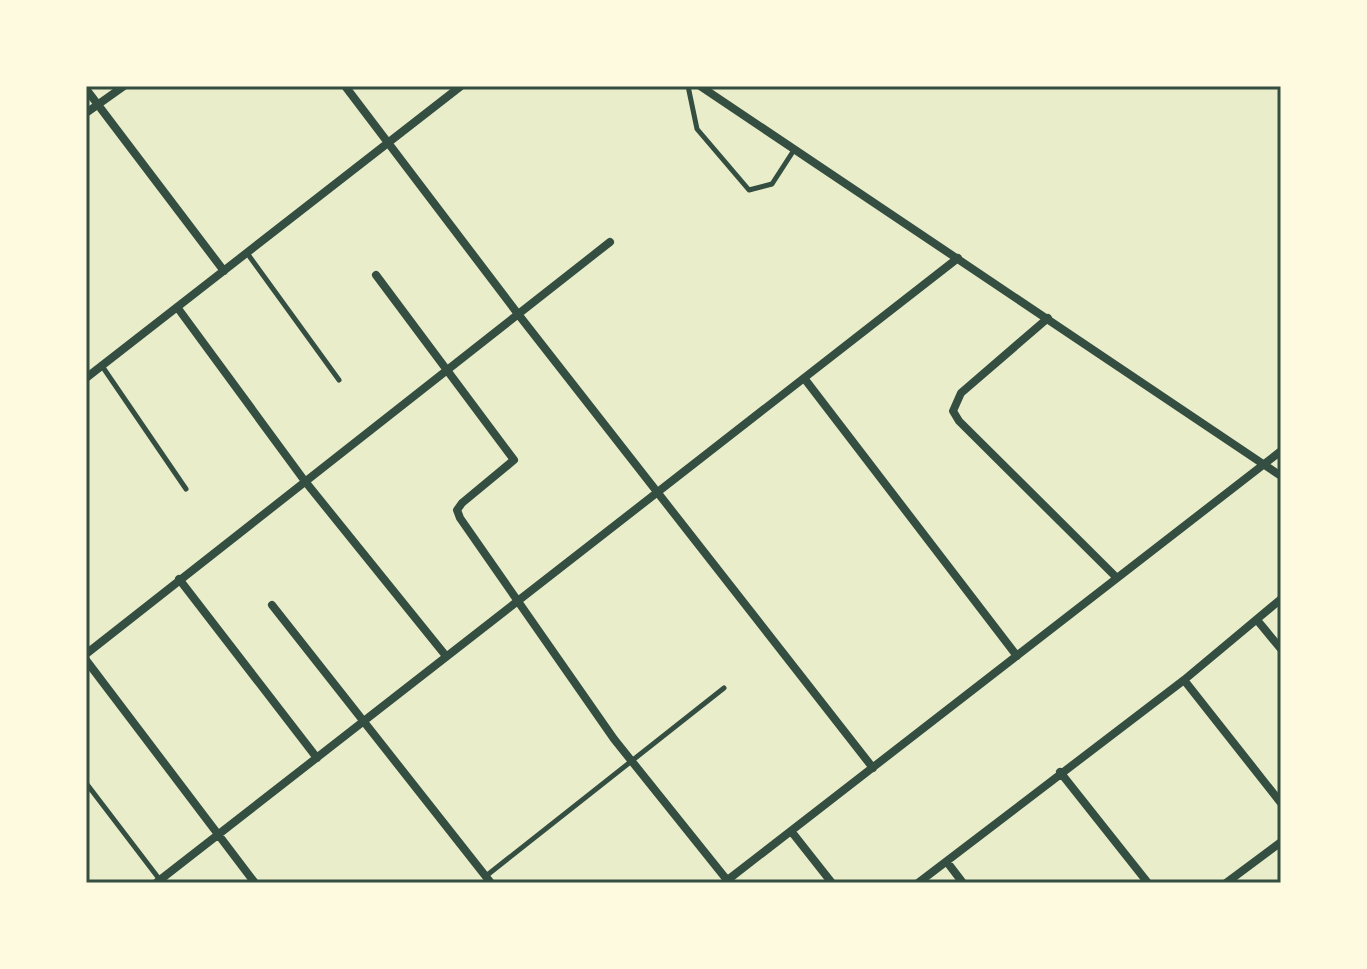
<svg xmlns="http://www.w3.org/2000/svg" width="1367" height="969" viewBox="0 0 1367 969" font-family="Arial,sans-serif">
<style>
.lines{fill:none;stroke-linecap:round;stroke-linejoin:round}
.service{stroke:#344e41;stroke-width:5}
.minor{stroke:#344e41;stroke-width:8}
.neatline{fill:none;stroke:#344e41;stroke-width:3}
</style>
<rect width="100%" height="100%" fill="#e9edc9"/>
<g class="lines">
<path class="service" d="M688 86 697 129 749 190 772 184 794 150
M247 253 339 380
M102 366 186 489
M86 783 160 880
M486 876 724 688"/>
<path class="minor" d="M345 86 518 314 873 768
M700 86 1281 476
M86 89 224 271
M86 113 124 86
M376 275 514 460 462 503 457 510 460 518 614 739 727 880
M177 307 304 480 446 656
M1048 318 961 393 953 411 959 421 1117 578
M86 378 461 86
M804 378 1017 656
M179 579 317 758
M272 605 491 883
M1257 620 1281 649
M86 654 610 242
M86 660 255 883
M1184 680 1281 803
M1060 772 1148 883
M791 831 832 883
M947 862 963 883
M725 882 1281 451
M156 883 958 258
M918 883 1184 680 1281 599
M1226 883 1281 842"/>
</g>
<rect width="1367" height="969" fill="none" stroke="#fefae0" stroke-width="176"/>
<rect x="88" y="88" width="1191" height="793" class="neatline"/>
</svg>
